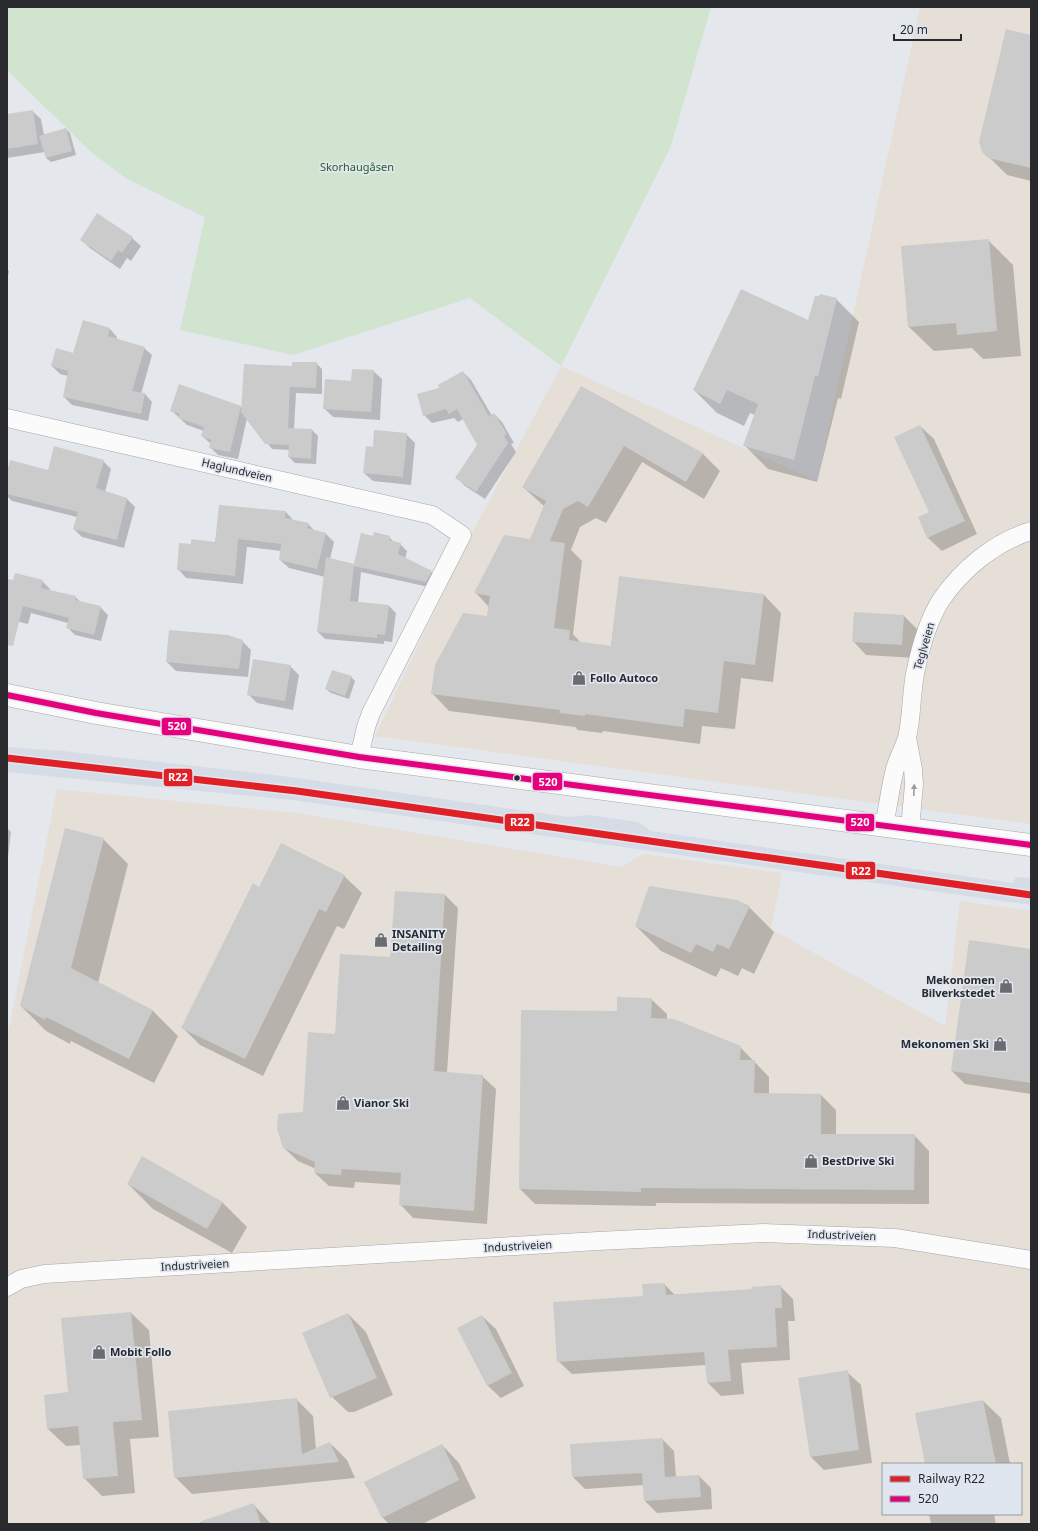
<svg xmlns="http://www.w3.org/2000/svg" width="1038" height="1531" viewBox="0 0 1038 1531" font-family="'Noto Sans',sans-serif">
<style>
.industrial{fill:#e6dfd7;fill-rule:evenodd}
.built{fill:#d5dce6}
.green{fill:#d0e4d0}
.shadow{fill:#0003}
.building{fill:#cbcbcc}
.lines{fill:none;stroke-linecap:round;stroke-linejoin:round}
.minor-casing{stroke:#a4a6aa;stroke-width:19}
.secondary-casing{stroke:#a4a6aa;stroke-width:23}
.minor{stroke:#fbfbfc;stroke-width:18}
.secondary{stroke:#fbfbfc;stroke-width:22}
.bus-1-casing{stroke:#e0e6ef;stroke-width:9}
.bus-1{stroke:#e5007d;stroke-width:6}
.rail-1-casing{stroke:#e0e6ef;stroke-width:10}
.rail-1{stroke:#df2027;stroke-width:7}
.oneway{fill:#9c9d9f}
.bus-dot{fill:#282a2e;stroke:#e0e6ef;stroke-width:1.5}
.labels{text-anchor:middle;stroke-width:3.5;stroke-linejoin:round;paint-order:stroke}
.park-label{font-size:11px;fill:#27601e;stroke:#e0e6ef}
.street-label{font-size:11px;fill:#282a2e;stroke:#e0e6ef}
.poi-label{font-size:11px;font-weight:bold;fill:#282a2e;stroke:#e0e6ef;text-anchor:start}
.line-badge{stroke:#e0e6ef;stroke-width:1.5}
.badge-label{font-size:11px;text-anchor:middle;font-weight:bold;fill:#fff}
</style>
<rect width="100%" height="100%" fill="#e4e7ec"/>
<path class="industrial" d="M920 7H1031V824L375 736 473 531 561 366 817 481Z
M57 789 297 813 622 867 643 854 782 873 771 929 945 1026 960 901 1031 911V1524H7V1039ZM883 1464H1021V1514H883Z"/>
<path class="built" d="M7 747 63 751 290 777 568 817 588 815 638 822 651 831 1013 883 1016 877 1031 878V905L292 800 7 772Z"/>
<path class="green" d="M7 7H711L671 146 561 366 470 298 293 355 180 330 205 217 127 179 91 152 7 70Z"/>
<path class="shadow" d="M1031 36V181L1007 175 983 151Z
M32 111 41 119 44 135 66 129 70 133 76 155 51 162 46 158 45 152 7 158V115Z
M132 238 141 246 131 261 127 258 120 269 90 248 81 240Z
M988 240 1013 265 1021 356 983 359 972 348 934 351 909 327Z
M7 269 9 271 7 281Z
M836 299 859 322 841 399 838 398 817 482 768 469 745 446 755 415 750 413 744 426 717 413 694 390 809 321Z
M110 329 117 337 116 340 144 348 152 355 141 394H145L152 402 148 421 72 405 64 397 68 376 60 374 52 366 74 354Z
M316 363 322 369V394L296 393 294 429 312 430 318 436 316 464 295 463 289 457 290 450 272 449 247 418 238 459 218 455 210 447 211 444 202 436 204 431 187 425 171 410 241 407 243 409 293 367Z
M373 371 382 379 380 420 333 417 324 408Z
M463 372 471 380 492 416 494 414 502 422 514 443 511 444 516 452 485 499 465 486 456 477 478 445 463 419 458 422 454 418 432 423 424 415 440 389Z
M582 387 703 454 720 471 704 499 642 462 606 523 596 518 580 527 571 550 582 561 573 634 581 643 611 647 620 577 764 595 781 613 773 682 741 678 735 729 702 726 700 744 603 731 602 733 578 730 575 727 449 711 432 693 488 617 489 607 475 592 531 540 544 506 523 487Z
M920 426 934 439 977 534 942 551 928 538 919 518 931 513Z
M406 434 415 443 411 485 373 481 364 473 373 448Z
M103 461 111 469 105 492 126 498 135 507 124 548 82 537 74 529 77 517 12 501 7 496V467L49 471Z
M286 512 294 521 308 524 315 531 325 533 334 542 330 559 354 565 374 537H389L395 543 400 544 407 551 405 559 431 572 438 579 433 588 361 572 358 603 389 606 396 613 392 642 384 641V644L325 639 318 632 325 577 289 568 280 560 281 551 247 547 243 584 186 578 178 569 216 543Z
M7 580 14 581H42L50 589 49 591 75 597 81 602 100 607 108 615 101 641 75 635 67 627 68 623 31 613 28 624 7 619Z
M904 616 917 629 915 658 866 655 853 641Z
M242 641 251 650 248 677 176 671 167 662Z
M290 666 299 675 293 710 257 703 248 694Z
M351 677 355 681 349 699 331 693 326 689Z
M7 828 11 832 7 865Z
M103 839 128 864 98 983 153 1011 178 1036 154 1083 71 1041 70 1044 46 1031 21 1006Z
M344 876 362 893 344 929 337 926 263 1076 200 1045 183 1028 260 888Z
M445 895 458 908 447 1073 482 1076 496 1089 487 1224 413 1218 400 1204 401 1185 355 1182 354 1188 329 1186 315 1173 316 1169 298 1161 284 1148 304 1113 336 1035 391 958Z
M749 907 774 932 754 974 742 968 738 976 721 968 716 977 661 951 636 926Z
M1031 950V1094L965 1084 952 1071Z
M651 999 667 1014V1020L740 1047 769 1077V1094L821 1095 836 1110V1135H914L929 1151V1204L656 1203V1206L535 1204 520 1189 522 1011 618 1012Z
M128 1184 222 1202 247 1227 232 1253 153 1209Z
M664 1284 675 1295 753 1290 780 1286 793 1299 795 1321H788L790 1360 741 1363 744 1394 721 1396 708 1383 706 1365 572 1374 558 1361 644 1297Z
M131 1313 149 1330 159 1437 130 1439 135 1493 102 1496 84 1478 81 1445 66 1446 48 1429 69 1393Z
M348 1314 366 1332 393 1395 354 1412H348L330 1395Z
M482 1316 496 1329 524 1386 501 1398 487 1385Z
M847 1372 861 1385 872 1463 824 1470 811 1457Z
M296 1399 313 1416 316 1449 330 1443 347 1460 355 1478 192 1494 175 1477Z
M983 1401 1001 1418 1010 1464H926L917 1414Z
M662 1439 674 1451 676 1478 699 1476 711 1488 712 1509 657 1513 645 1501 644 1485 585 1489 573 1477Z
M442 1445 459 1463 476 1498 422 1524H389L382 1517Z
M253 1504 271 1524H196Z
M929 1514H994L996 1524H931Z"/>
<path class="building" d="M1006 29 1031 35V168L988 158 982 152 979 142Z
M33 110 38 144 7 149V114Z
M66 128 72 151 46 158 39 136Z
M97 213 133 237 122 253 118 250 111 261 80 240Z
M989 239 997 331 957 335 956 323 908 327 901 246Z
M741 289 808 320 815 296H819L820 294 837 298 818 376H815L794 460 743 446 758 404 727 390 720 404 693 390Z
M83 320 110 328 108 336 145 347 132 391 145 393 141 414 63 397 68 371 51 366 56 348 73 353Z
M292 362H317L316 388 290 387 288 428 312 429 311 459 288 457 289 445 265 444 241 412 244 364 292 366Z
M352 369 374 370 371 412 323 409 325 379 351 381Z
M463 371 489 416 494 413 507 434 504 436 508 443 476 492 455 478 477 445 457 409 449 414 446 409 423 416 417 394 439 388 438 385Z
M179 384 241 406 230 452 209 448 211 440 201 436 204 427 178 418 180 414 170 411Z
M581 386 703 453 686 482 624 446 588 507 578 501 563 509 550 541 565 543 554 628 570 630 569 640 611 646 619 576 764 594 755 665 724 661 718 713 685 709 683 727 585 714V716L559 713 560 710 431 694 435 665 463 613 487 616 490 596 474 593 504 535 530 539 546 501 522 487Z
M920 425 965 521 927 538 918 517 929 512 894 437Z
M374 430 407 433 403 477 363 473 366 446 373 447Z
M54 446 104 460 96 488 127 498 117 540 73 529 78 512 7 494V475L10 460 48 470Z
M219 505 286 511 285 518 309 523 307 528 326 533 317 569 279 560 281 544 238 539 235 576 177 570 179 543 191 544V539L215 542Z
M374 532 390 536 389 540 401 543 398 554 432 571 426 582 354 566 350 601 389 605 385 635 377 634V638L317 632 326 557 354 564 361 533 373 536Z
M15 573 43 580 41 588 76 596 75 600 101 606 94 635 66 628 69 618 23 606 13 646 7 645V579L13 580Z
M854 612 904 615 902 645 852 642Z
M169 630 228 635 243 640 239 669 166 662Z
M253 659 291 665 285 701 247 695Z
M332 670 352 676 345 696 325 689Z
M65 828 104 838 71 968 153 1010 129 1059 46 1017 45 1020 20 1006Z
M281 843 345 875 326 912 319 909 245 1059 181 1028 253 883 259 887Z
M649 886 737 900 750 906 729 949 717 944 713 952 696 944 691 953 635 926Z
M395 891 445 894 434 1071 483 1075 474 1211 399 1205 401 1173 342 1169 341 1175 314 1173 315 1162 283 1148 277 1128 278 1114 303 1112 308 1032 335 1034 340 954 390 957Z
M969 940 1031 949V1083L951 1071Z
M617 997 652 998 651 1018 674 1019 741 1046 740 1060H755L754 1093 821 1094V1134H915L914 1190 641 1188V1192L519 1189 521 1010 617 1011Z
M142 1156 223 1202 207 1229 127 1184Z
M665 1283 666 1295 752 1289 751 1287 781 1285 782 1308H775L777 1347 728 1350 731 1381 707 1383 704 1352 557 1362 553 1302 643 1296 642 1284Z
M131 1312 142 1420 113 1422 118 1476 83 1479 78 1426 47 1429 44 1395 68 1392 61 1318Z
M348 1313 377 1378 330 1398 302 1333Z
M482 1315 512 1373 487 1386 457 1328Z
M848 1370 859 1450 810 1457 798 1378Z
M297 1398 302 1454 330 1442 339 1462 174 1478 168 1411Z
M983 1400 996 1464H925L915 1413Z
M663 1438 665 1477 699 1475 701 1497 644 1501 642 1473 572 1477 570 1444Z
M442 1444 459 1480 382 1518 364 1482Z
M254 1503 261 1524H202V1521Z"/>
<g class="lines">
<defs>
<path id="minor" d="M7 418 432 515 462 535 371 713 366 727 359 757
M907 738 913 769 914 784 910 829
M884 826C888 807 890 788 895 769 898 758 904 748 907 738 912 717 911 695 915 674 920 649 927 622 941 600 962 569 995 542 1031 531
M7 1287 21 1279 44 1274 598 1241 763 1233 895 1238 1031 1260"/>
<path id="secondary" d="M7 695 96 713 359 757 1031 845"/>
</defs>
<use href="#minor" class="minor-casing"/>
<use href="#secondary" class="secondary-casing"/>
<use href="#minor" class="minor"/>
<use href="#secondary" class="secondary"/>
<defs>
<path id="bus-1" d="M7 695 96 713 359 757 1031 845"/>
</defs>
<use href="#bus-1" class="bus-1-casing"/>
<use href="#bus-1" class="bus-1"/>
<defs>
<path id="rail-1" d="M7 758 297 791 1031 895"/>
</defs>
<use href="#rail-1" class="rail-1-casing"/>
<use href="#rail-1" class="rail-1"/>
</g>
<defs><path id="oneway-solid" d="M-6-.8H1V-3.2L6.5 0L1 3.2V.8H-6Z"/></defs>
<use class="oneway" href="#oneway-solid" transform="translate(914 790) rotate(-88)"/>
<defs>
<symbol id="shop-bare" viewBox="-9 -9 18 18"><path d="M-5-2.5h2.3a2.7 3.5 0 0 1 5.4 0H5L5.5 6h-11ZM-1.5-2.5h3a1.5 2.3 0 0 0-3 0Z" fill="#6a6c70" stroke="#e0e6ef" stroke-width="2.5" paint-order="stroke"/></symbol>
</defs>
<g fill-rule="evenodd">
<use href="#shop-bare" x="569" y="668" width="20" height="20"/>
<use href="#shop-bare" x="371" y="930" width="20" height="20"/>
<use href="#shop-bare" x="996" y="976" width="20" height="20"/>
<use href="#shop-bare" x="990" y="1034" width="20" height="20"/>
<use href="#shop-bare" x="333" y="1093" width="20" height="20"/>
<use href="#shop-bare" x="801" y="1151" width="20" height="20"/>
<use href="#shop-bare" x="89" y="1342" width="20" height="20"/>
</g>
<circle class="bus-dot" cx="517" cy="778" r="3.5"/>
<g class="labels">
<g class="park-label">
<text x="357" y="171">Skorhaugåsen</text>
</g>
<g class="street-label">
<text transform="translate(237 470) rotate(13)" y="4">Haglundveien</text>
<text transform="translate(924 646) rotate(-74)" y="4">Teglveien</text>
<text transform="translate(842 1235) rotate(2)" y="4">Industriveien</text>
<text transform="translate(518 1246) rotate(-3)" y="4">Industriveien</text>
<text transform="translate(195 1265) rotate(-3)" y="4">Industriveien</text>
</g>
<g class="poi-label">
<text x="590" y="682">Follo Autoco</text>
<text x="392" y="938">INSANITY<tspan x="392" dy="13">Detailing</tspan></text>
<text x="995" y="984" text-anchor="end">Mekonomen<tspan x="995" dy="13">Bilverkstedet</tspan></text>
<text x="989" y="1048" text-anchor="end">Mekonomen Ski</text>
<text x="354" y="1107">Vianor Ski</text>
<text x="822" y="1165">BestDrive Ski</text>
<text x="110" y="1356">Mobit Follo</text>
</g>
</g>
<g class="line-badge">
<rect x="161" y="717" width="31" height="19" rx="4" fill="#e5007d"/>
<rect x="163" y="768" width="30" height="19" rx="4" fill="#df2027"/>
<rect x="532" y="772" width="31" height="19" rx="4" fill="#e5007d"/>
<rect x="504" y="813" width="31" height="19" rx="4" fill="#df2027"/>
<rect x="845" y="813" width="30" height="19" rx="4" fill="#e5007d"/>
<rect x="845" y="861" width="31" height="19" rx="4" fill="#df2027"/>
</g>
<g class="badge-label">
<text x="177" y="730">520</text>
<text x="178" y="781">R22</text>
<text x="548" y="786">520</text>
<text x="520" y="826">R22</text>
<text x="860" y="826">520</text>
<text x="861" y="875">R22</text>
</g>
<rect width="1038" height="1531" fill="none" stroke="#282a2e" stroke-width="16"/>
<rect x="882" y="1463" width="140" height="52" fill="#e0e6ef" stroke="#969ba2"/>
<rect x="890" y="1476" width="20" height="6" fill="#df2027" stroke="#969ba2"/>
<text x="918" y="1483" font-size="12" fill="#282a2e">Railway R22</text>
<rect x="890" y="1496" width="20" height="6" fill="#e5007d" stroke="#969ba2"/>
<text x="918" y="1503" font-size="12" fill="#282a2e">520</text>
<path d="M894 34v6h67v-6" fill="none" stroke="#282a2e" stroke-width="2"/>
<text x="900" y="34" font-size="12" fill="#282a2e" stroke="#e0e6ef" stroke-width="3" paint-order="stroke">20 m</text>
</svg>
